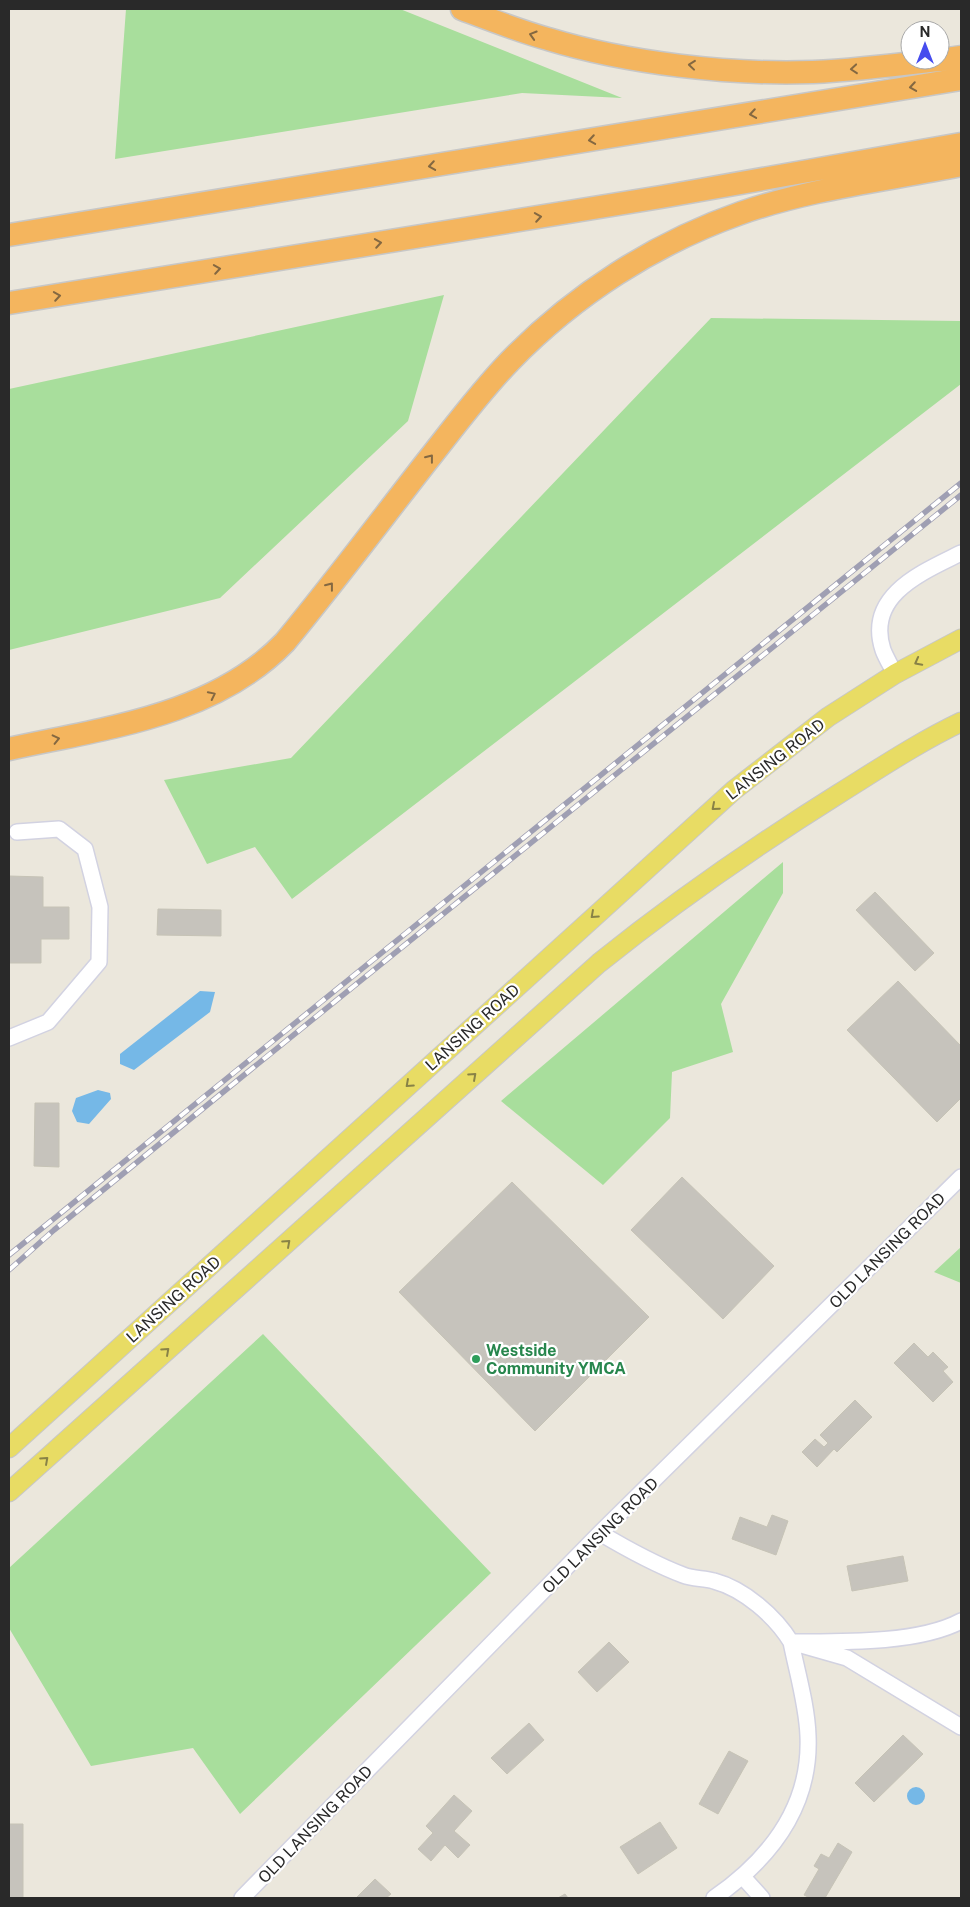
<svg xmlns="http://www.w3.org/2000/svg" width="970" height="1907" viewBox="0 0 970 1907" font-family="'Public Sans',sans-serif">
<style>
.green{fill:#a8de9c}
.water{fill:#75b8e7}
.building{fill:#c6c3bc;stroke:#c6c3b6}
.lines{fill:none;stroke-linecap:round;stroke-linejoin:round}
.minor-casing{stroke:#d2d2e1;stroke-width:18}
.major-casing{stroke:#c7c7c7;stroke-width:21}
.highway-casing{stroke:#c7c7c7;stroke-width:25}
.minor{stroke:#fff;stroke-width:15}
.major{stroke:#e8dc64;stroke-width:19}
.highway{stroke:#f4b55e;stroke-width:22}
.rail-casing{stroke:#9f9fb3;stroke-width:5.5}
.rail{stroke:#fff;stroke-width:4;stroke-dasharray:11;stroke-linecap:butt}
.oneway{stroke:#846841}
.oneway2{stroke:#888246}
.leisure-dot{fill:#2e9e5b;stroke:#fff;stroke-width:2}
.labels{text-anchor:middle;stroke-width:4.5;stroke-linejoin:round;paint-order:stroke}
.street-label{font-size:16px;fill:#292929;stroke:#fff}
.leisure-label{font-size:16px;font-weight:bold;fill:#27864d;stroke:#fff;text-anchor:start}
</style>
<rect width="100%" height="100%" fill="#ebe7dc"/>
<path class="green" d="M126 9H400L622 98 522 93 115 159Z
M444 295 408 421 220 598 9 650V389Z
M711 318 961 321V384L292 899 255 847 207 864 164 780 291 758Z
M783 862V893L721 1004 733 1052 672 1072 670 1118 603 1185 501 1101Z
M961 1247V1283L934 1272Z
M263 1334 491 1573 240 1814 193 1748 91 1766 9 1628V1568Z"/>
<path class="water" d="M200 991 215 992 210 1012 134 1070 120 1064V1054Z
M98 1090 110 1093 111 1099 89 1124 77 1122 72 1111 76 1098Z
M907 1796a9 9 0 1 1 18 0a9 9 0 1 1-18 0Z"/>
<path class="building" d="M9 876 43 877V907H69V939H41V963H9Z
M875 892 934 953 915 971 856 910Z
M158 909 221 910V936L157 935Z
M898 981 961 1046V1098L937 1122 847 1030Z
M35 1103H59V1167L34 1166Z
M682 1177 774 1266 723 1319 631 1230Z
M512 1182 649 1317 535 1431 399 1292Z
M914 1343 928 1357 933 1352 948 1367 943 1371 953 1382 933 1402 894 1363Z
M855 1400 872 1417 837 1452 834 1449 817 1467 802 1452 815 1439 824 1447 828 1443 820 1435Z
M772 1515 788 1521 776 1555 732 1539 740 1517 767 1527Z
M903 1556 908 1581 852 1591 847 1566Z
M609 1642 629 1662 597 1692 578 1672Z
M529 1723 544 1740 507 1774 491 1758Z
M903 1735 923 1754 874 1802 855 1783Z
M729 1751 748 1761 718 1814 699 1804Z
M454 1795 472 1811 454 1831 470 1845 458 1858 445 1845 431 1861 418 1849 433 1833 426 1826Z
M660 1822 677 1848 638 1874 620 1847Z
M9 1824H23V1898H9Z
M838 1843 852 1852 825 1898H810L804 1895 819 1869 814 1866 821 1854 829 1858Z
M375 1879 391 1894 386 1898H356Z
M565 1894 568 1898H558Z"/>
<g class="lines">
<defs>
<path id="minor" d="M895 674C891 666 886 658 883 650 865 595 923 572 961 553
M9 1038 48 1022 99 962 100 907 85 849 59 829 17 832
M600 1533C627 1549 654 1564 683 1575 693 1579 704 1578 714 1581 744 1589 775 1616 791 1642L847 1658 961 1727
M743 1877 762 1898
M242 1898 600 1533 961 1177
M714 1898C770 1859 811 1807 808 1736 807 1705 797 1672 791 1642 840 1642 918 1644 961 1621"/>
<path id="major" d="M9 1448 734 790 828 717 895 674 961 639
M9 1492 599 963C676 901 757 845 840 793 880 768 919 742 961 722"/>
<path id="highway" d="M462 9C491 20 519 31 548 39 627 63 730 75 813 72 855 70 896 65 938 60
M940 60 961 57
M9 235 961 79
M9 303 661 197 961 144
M9 749C105 728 214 716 285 642 333 584 378 524 424 465 452 430 479 393 510 361 574 295 655 243 741 213 812 188 888 180 961 165"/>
</defs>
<use href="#minor" class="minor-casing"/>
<use href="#major" class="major-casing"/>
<use href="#highway" class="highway-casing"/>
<use href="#minor" class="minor"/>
<use href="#major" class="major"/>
<use href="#highway" class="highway"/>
<defs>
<path id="rail" d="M9 1255 961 483
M9 1270 54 1230 249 1071 961 495"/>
</defs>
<use href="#rail" class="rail-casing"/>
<use href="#rail" class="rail"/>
</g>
<defs><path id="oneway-chevron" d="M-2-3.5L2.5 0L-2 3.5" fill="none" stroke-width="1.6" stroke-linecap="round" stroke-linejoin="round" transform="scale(1.25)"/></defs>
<g class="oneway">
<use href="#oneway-chevron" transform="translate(533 35) rotate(-163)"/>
<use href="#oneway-chevron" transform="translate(692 65) rotate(-174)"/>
<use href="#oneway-chevron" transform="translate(854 69) rotate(175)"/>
<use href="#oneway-chevron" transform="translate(913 87) rotate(171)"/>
<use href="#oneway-chevron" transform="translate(753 114) rotate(171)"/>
<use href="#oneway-chevron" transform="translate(592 140) rotate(171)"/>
<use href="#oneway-chevron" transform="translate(432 166) rotate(171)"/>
<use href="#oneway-chevron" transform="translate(538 217) rotate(-9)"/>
<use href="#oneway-chevron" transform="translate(378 243) rotate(-9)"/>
<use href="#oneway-chevron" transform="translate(217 269) rotate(-9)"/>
<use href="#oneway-chevron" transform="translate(57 296) rotate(-9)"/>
<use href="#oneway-chevron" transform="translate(430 458) rotate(-52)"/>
<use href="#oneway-chevron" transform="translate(330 586) rotate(-52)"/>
<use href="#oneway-chevron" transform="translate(212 695) rotate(-26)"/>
<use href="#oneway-chevron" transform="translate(56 739) rotate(-13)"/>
</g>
<g class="oneway2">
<use href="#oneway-chevron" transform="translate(918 662) rotate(152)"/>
<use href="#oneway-chevron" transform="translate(715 807) rotate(139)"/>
<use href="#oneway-chevron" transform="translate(594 915) rotate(138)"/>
<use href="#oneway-chevron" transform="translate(473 1076) rotate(-42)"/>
<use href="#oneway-chevron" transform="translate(409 1084) rotate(138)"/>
<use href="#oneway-chevron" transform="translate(287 1243) rotate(-42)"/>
<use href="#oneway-chevron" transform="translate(166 1351) rotate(-42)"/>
<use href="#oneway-chevron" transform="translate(45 1460) rotate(-42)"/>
</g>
<circle class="leisure-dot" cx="476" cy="1359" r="5"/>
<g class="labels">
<g class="street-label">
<text transform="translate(775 759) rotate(-38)" y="6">LANSING ROAD</text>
<text transform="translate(472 1027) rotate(-42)" y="6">LANSING ROAD</text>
<text transform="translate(887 1250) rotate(-45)" y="6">OLD LANSING ROAD</text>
<text transform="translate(173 1299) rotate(-42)" y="6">LANSING ROAD</text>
<text transform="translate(600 1535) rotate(-45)" y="6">OLD LANSING ROAD</text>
<text transform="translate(315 1824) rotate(-46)" y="6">OLD LANSING ROAD</text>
</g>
<g class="leisure-label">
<text x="486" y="1356">Westside<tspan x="486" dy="18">Community YMCA</tspan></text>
</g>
</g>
<rect width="970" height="1907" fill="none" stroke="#292929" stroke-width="20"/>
<g transform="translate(925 45)"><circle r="24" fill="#ffffff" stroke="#a9a9a9"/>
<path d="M0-4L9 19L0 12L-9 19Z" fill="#464cee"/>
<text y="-8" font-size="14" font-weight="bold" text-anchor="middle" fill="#292929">N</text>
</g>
</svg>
